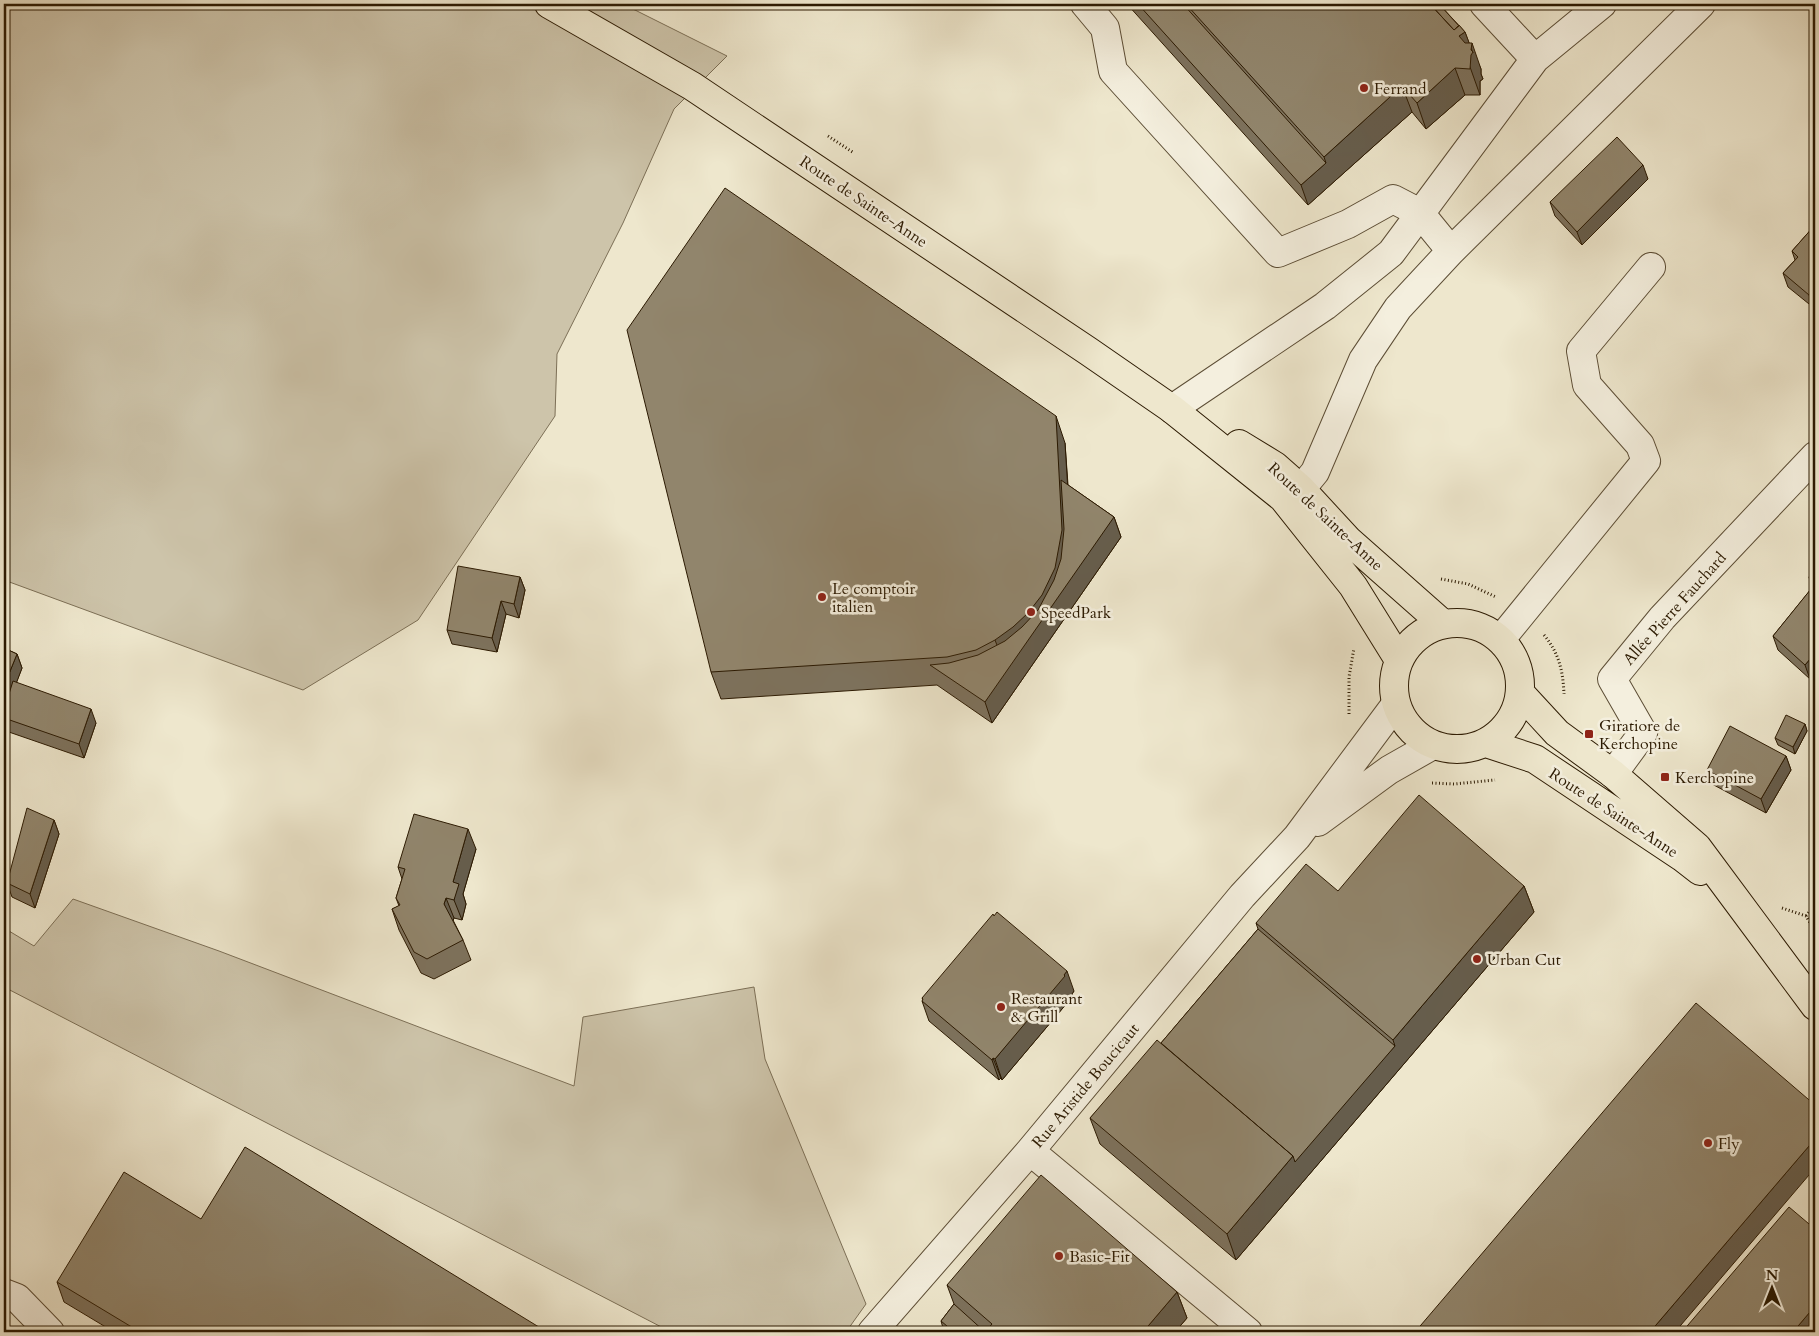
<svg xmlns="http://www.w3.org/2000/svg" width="1819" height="1336" viewBox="0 0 1819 1336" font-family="Cardo,serif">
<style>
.green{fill:#cdc4aa;stroke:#7c6f56}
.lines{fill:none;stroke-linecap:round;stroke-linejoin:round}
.minor-casing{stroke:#5c4d35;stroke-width:30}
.major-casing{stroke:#2c1a02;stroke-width:30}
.path{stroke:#2c1a02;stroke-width:3;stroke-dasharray:1 2.5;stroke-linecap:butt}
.minor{stroke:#f4efde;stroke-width:28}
.major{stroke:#eee7cd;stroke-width:28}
.wall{fill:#7d725d;stroke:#2c1a02}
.shaded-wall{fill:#665d4c;stroke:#2c1a02}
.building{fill:#91856c;stroke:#2c1a02}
.poi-dot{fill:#8f2418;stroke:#f4efde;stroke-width:2}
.labels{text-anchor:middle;stroke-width:5;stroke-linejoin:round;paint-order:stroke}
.poi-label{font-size:16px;fill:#2c1a02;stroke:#f4efde;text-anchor:start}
.street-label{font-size:16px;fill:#2c1a02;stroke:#f4efde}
</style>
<rect width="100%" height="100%" fill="#eee7cd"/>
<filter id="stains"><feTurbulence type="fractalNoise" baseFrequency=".004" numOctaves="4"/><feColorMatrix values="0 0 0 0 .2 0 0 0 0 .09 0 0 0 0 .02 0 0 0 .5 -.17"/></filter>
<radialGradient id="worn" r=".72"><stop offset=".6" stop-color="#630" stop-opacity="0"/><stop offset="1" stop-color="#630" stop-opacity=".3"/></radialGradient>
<path class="green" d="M4 4H623L727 56 674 109 623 223 557 354 555 416 418 620 303 690 4 580Z
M73 899 219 951 574 1086 583 1017 754 987 765 1059 866 1304 846 1332H671L4 987V928L34 946Z"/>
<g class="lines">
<defs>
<path id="minor" d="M1085 4 1105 28 1113 71 1278 253 1348 224 1393 199 1420 213 1451 251
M1484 4 1535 59
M1172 409 1325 306 1391 253 1535 59 1602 4
M1301 489 1315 472 1363 360 1398 308 1451 251 1701 4
M1501 639 1646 461 1640 445 1587 385 1581 351 1651 267
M1613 774 1643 733 1612 679 1662 618 1815 456
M1318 822 1389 770 1433 745
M1030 1151 1248 1332
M4 1293 17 1298 50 1332
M872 1332 1030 1151 1242 896 1297 837 1396 704"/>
<path id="major" d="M549 4 692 86 1088 351 1172 409 1283 498 1353 586 1399 660
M1239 444 1275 466 1301 489 1348 540 1443 624
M1394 686a63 63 0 1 1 126 0a63 63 0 1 1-126 0Z
M1521 694 1557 733 1613 774 1697 847 1815 1006
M1486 743 1535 759 1682 857 1700 871"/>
</defs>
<use href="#minor" class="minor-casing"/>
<use href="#major" class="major-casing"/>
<path class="path" d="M828 136 854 153
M1441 579 1468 584 1496 597
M1544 635C1559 653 1563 671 1564 694
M1349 714V677L1354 648
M1432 783 1454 784 1495 780
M1782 908 1806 916 1815 931
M1806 916 1815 904"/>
<use href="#minor" class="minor"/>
<use href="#major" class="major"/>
</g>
<path class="wall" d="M1127 4H1439L1465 32 1469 43 1481 69V74L1483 79 1480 81V95H1465L1426 129 1412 112 1308 205Z
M1648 179 1582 245 1555 216 1550 202Z
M1815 225 1814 308 1788 287 1783 273 1795 260 1792 251Z
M1065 443 1068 485 1114 517 1121 537 992 723 937 685 721 699 711 672Z
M1815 570V672L1810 679 1778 650 1773 636 1812 588 1809 577Z
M520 577 525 590 519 618 506 614 497 652 452 644 447 630Z
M4 648 17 654 22 668 16 683 96 723 84 758 6 731 4 724V710L7 699 4 697Z
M1805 724 1807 731 1795 754 1778 745 1775 738Z
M1786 756 1791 770 1766 813 1712 784 1707 770Z
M54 820 59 834 35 908 12 897 7 883Z
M476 849 463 894 466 904 462 920 454 918 453 920 463 940 471 960 434 979 421 973 399 930 392 909 399 906 396 898 402 879 398 867Z
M1524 886 1534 912 1236 1260 1100 1144 1090 1118 1161 1043 1258 929 1256 923 1338 891Z
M1074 991 1072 994 1073 996 1002 1080 1001 1078 999 1080 929 1021 922 1001 923 1000 922 998Z
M57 1282 547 1332H114L64 1302Z
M947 1285 1177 1292 1187 1318 1175 1332H948L943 1328 941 1321 954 1304Z"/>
<path class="shaded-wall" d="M1465 32 1473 53 1471 50 1472 43 1481 69V74L1483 79 1480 81V95L1459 36Z
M1455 68 1465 95 1426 129 1417 103Z
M1402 86 1412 112 1308 205 1301 185 1326 163 1324 157Z
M1643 165 1648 179 1582 245 1577 232Z
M1815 288V307L1814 308 1809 295Z
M1056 416 1065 443 1072 556 1114 517 1121 537 992 723 985 702 1005 666 995 640Z
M520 577 525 590 519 618 514 604Z
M501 601 506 614 497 652 492 638Z
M1815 653V672L1810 679 1805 665Z
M17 654 22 668 10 700 4 686Z
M91 709 96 723 84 758 79 744Z
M1805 724 1807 731 1795 754 1793 747Z
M1786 756 1791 770 1766 813 1761 799Z
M54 820 59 834 35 908 30 894Z
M468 829 476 849 463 894 466 904 462 920 454 900 453 882Z
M1524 886 1534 912 1236 1260 1227 1234 1293 1156 1395 1046 1393 1040Z
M446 898 454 918 452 924 444 904Z
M1067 971 1074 991 1072 994 1073 996 1002 1080 995 1059Z
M993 1058 1001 1078 999 1080 992 1060Z
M1815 1139V1168L1675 1332H1650Z
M1177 1292 1187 1318 1175 1332H1143Z
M1815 1306V1332H1793Z"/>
<path class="building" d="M1138 4H1183L1326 163 1301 185Z
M1186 4H1430L1454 30 1459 25 1465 32 1459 36 1465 43H1472L1471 50 1473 52 1471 55 1470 69 1455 68 1417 103 1402 86 1324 157Z
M1430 4H1439L1459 26 1454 30Z
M1617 137 1643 165 1577 232 1550 202Z
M725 188 1056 416 1062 530 1055 568 1042 595 1028 613 1013 627 995 640 976 650 947 657 711 672 627 330Z
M1815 225V288L1809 295 1783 273 1798 257 1792 251Z
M1061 480 1114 517 985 702 930 665 949 663 978 655 1005 641 1022 627 1038 610 1054 580 1061 559 1064 529Z
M458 566 520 577 514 604 501 601 492 638 447 630Z
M1815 570V584L1809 577Z
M1815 584V653L1805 665 1773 636Z
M4 648 17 654 4 686Z
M13 681 91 709 79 744 4 718V710Z
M1786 715 1805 724 1793 747 1775 738Z
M1730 726 1786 756 1761 799 1707 770Z
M1419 795 1524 886 1393 1040 1256 923 1306 864 1338 891Z
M27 808 54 820 30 894 7 883Z
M414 814 468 829 453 882 459 884 454 900 446 898 444 904 463 940 427 959 414 952 392 909 400 905 396 898 405 869 398 867Z
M997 912 1067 971 1064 975 1065 976 995 1059 993 1058 992 1060 922 1001 923 999 922 998 993 914 994 916Z
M1258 929 1395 1046 1295 1162 1293 1156 1161 1043Z
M1696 1003 1815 1105V1139L1650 1332H1415Z
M1157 1040 1293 1156 1227 1234 1090 1118Z
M245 1147 547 1332H140L57 1282 124 1172 201 1219Z
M1041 1175 1177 1292 1143 1332H985L992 1324 947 1285Z
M1789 1207 1815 1229V1249L1813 1251 1815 1253V1306L1793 1332H1682Z
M954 1304 985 1332H954L941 1321Z"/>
<g class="poi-dot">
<circle cx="1364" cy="88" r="5"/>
<circle cx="822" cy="597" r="5"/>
<circle cx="1031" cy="612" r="5"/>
<rect x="1584" y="729" width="10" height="10" rx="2.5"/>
<rect x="1660" y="772" width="10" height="10" rx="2.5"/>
<circle cx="1477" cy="959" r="5"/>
<circle cx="1001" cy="1007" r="5"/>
<circle cx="1708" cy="1143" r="5"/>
<circle cx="1059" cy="1256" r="5"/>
</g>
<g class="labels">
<g class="poi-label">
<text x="1374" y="94">Ferrand</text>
<text x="832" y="594">Le comptoir<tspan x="832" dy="18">italien</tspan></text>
<text x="1041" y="618">SpeedPark</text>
<text x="1599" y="731">Giratiore de<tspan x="1599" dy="18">Kerchopine</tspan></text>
<text x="1675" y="783">Kerchopine</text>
<text x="1487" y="965">Urban Cut</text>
<text x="1011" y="1004">Restaurant<tspan x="1011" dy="18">&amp; Grill</tspan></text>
<text x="1718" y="1149">Fly</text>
<text x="1069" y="1262">Basic-Fit</text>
</g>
<g class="street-label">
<text transform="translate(864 201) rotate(34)" y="6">Route de Sainte-Anne</text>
<text transform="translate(1326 516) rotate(43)" y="6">Route de Sainte-Anne</text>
<text transform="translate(1674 608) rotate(-48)" y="6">Allée Pierre Fauchard</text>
<text transform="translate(1614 812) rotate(33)" y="6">Route de Sainte-Anne</text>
<text transform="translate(1085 1085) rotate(-50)" y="6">Rue Aristide Boucicaut</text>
</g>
</g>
<rect width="1819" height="1336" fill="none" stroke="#eee7cd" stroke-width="20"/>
<rect x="5" y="5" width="1809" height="1326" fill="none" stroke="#2c1a02" stroke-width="2.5"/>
<rect x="10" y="10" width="1799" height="1316" fill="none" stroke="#2c1a02"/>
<g transform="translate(1772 1288)" stroke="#f4efde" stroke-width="4" paint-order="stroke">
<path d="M0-4L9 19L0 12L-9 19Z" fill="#2c1a02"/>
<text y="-8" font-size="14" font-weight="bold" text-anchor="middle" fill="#2c1a02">N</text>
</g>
<rect width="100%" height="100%" filter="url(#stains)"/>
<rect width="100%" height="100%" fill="url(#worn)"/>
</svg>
